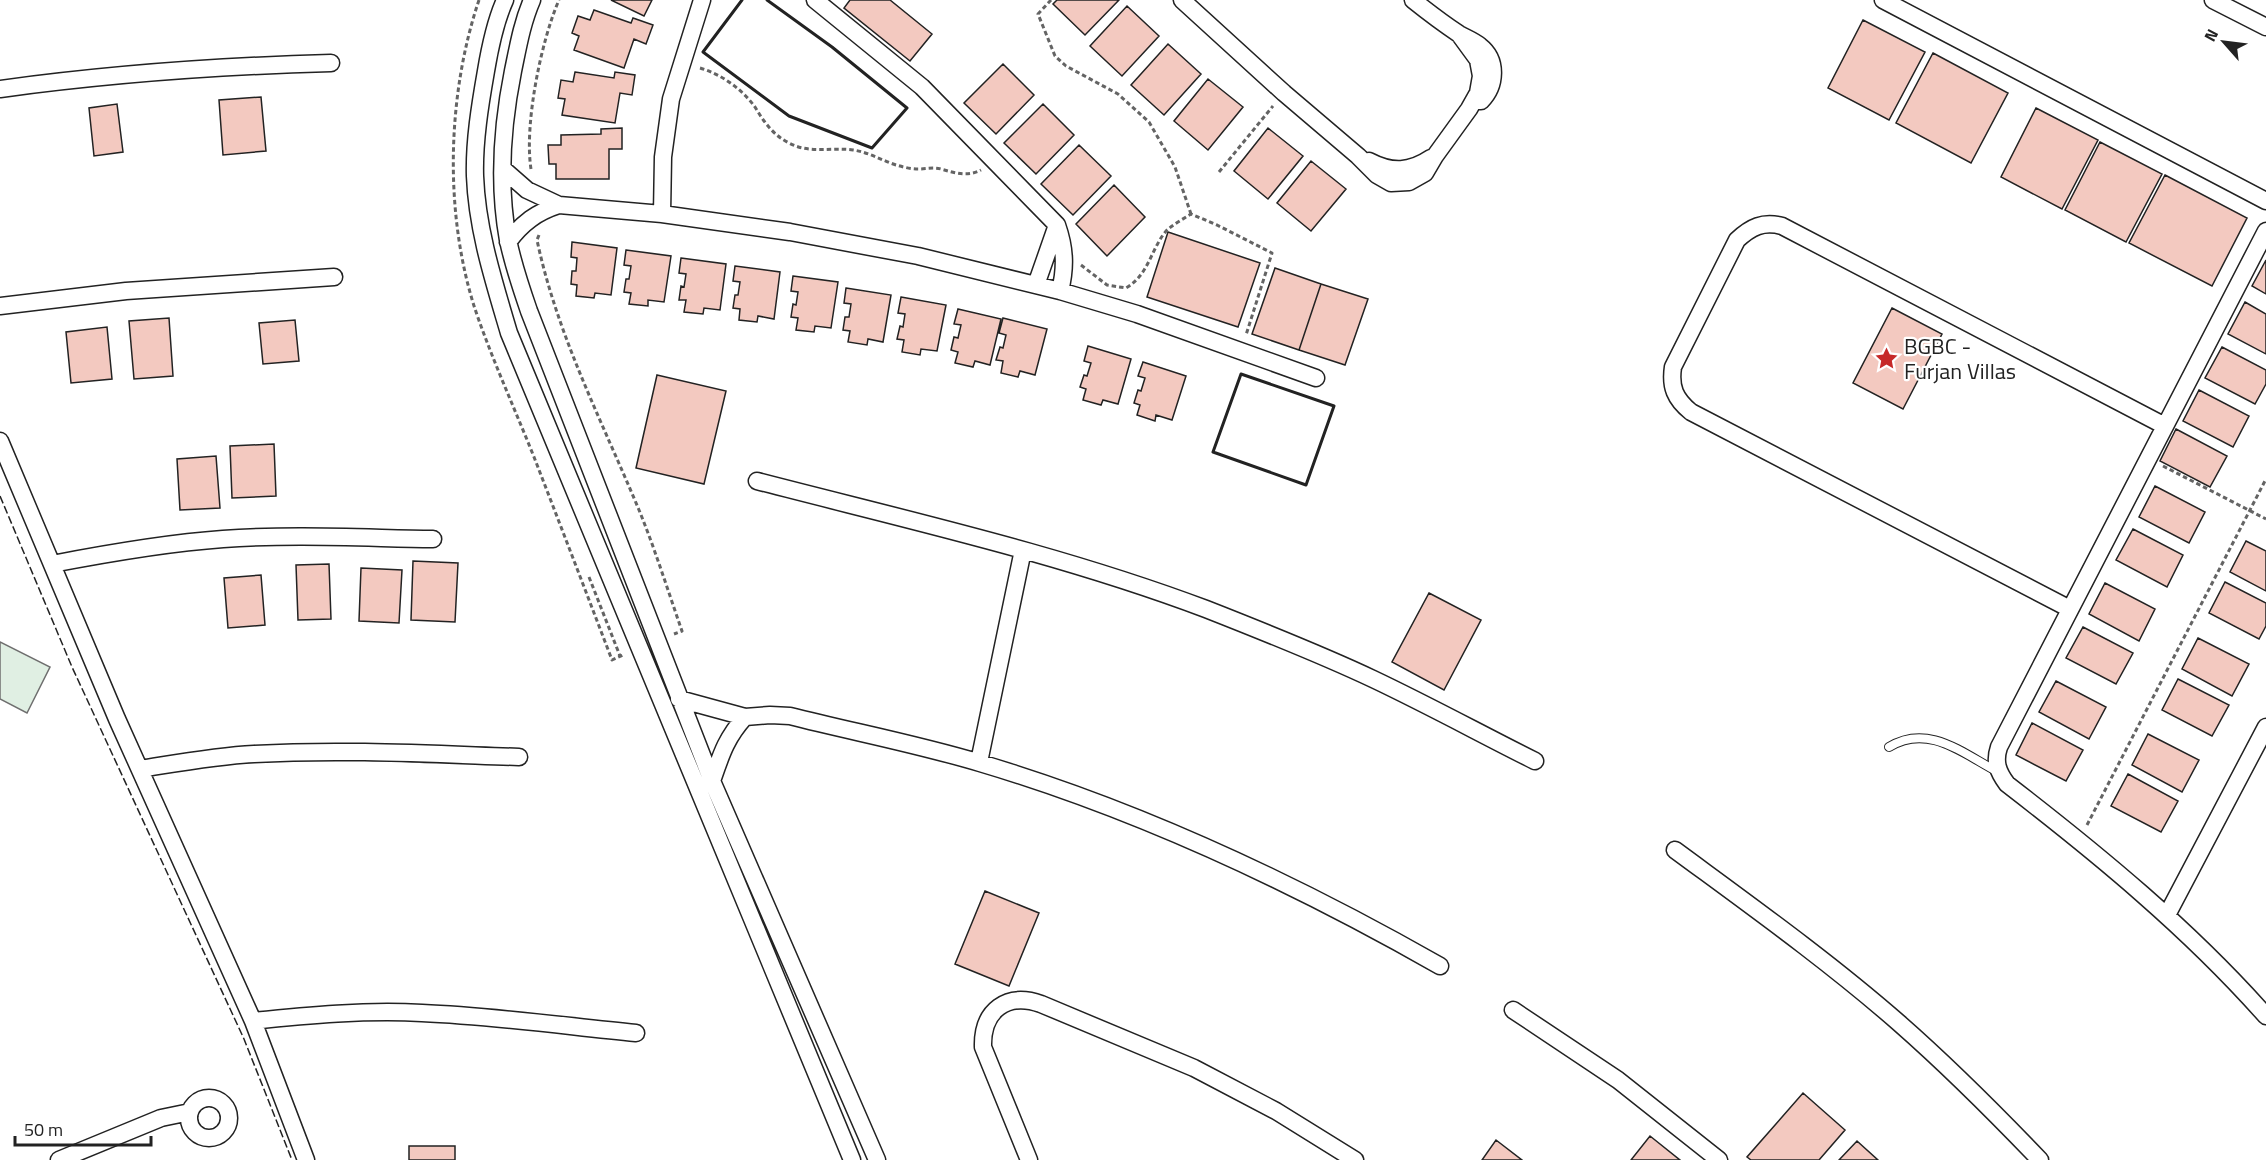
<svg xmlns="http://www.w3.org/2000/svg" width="2266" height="1160" viewBox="0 0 2266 1160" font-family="'Titillium Web',sans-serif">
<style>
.green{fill:#e0efe3;stroke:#6f6f6f;stroke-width:1.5}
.building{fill:#f3c9c0;stroke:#222;stroke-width:1.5}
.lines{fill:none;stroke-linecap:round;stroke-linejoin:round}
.service-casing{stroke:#222;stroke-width:10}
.minor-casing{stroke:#222;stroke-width:19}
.path{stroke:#646464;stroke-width:3;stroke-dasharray:4.5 3;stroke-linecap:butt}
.service{stroke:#fff;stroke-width:8}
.minor{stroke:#fff;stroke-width:16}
.fence{stroke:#222;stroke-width:1.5;stroke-dasharray:8 3;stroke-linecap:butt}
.wall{stroke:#222;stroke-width:3}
.labels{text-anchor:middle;stroke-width:4.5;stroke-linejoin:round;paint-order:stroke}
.poi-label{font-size:22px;fill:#222;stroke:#fff;text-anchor:start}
</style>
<rect width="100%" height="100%" fill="#fff"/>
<path class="green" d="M0 642 50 667 27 713 0 699Z"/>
<path class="building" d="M611 0H652L644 16Z
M850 0H890L932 34 910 61 844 8Z
M1057 0H1119L1085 35 1053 4Z
M1127 6 1159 36 1122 76 1090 46Z
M594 10 631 23 633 18 653 25 646 44 634 39 624 68 574 50 579 36 572 33 578 16 590 20Z
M1863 20 1925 52 1889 120 1828 88Z
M1168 44 1201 74 1164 115 1131 85Z
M1933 53 2008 93 1971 163 1896 123Z
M1003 64 1034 95 996 134 964 103Z
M575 72 614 78 615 72 635 75 632 95 620 93 615 123 562 115 565 99 558 98 561 80 573 82Z
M1208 79 1243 107 1208 150 1174 121Z
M261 97 266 151 223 155 219 100Z
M117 104 123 152 94 156 89 108Z
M1043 104 1074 135 1036 174 1004 143Z
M2036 108 2098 140 2062 209 2001 177Z
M622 128V149H609V179H556V164H549L548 145H561V135L601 134V129Z
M1268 128 1303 156 1268 199 1234 171Z
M2100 142 2162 174 2126 242 2065 210Z
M1079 145 1111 176 1073 215 1041 184Z
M1311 161 1346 189 1311 231 1277 203Z
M2165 175 2247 218 2212 286 2129 243Z
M1114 185 1145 217 1107 256 1076 224Z
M1168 232 1260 263 1238 327 1147 297Z
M572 242 617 248 611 295 595 293 594 298 576 296 577 285 571 284 572 271H576L577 258 571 257Z
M626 250 671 256 664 302 648 300V306L629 304 631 293 624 292 626 279H629L631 266 624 265Z
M681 258 726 264 720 310 704 308 703 314 684 312 686 300H679L681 286 684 287 686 274 679 273Z
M2266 260V294L2252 286Z
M735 266 780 272 774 319 758 316 757 322 739 320 740 309 733 308 735 295H738L740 282 733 281Z
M1275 268 1321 284 1299 350 1252 334Z
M793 276 838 282 831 328 815 326 814 332 796 330 798 318 791 317 793 304 796 305 798 292 791 291Z
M1321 284 1368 299 1345 365 1299 350Z
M846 288 891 295 883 342 868 339 867 345 848 342 850 331 843 330 845 317H849L851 304 844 303Z
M901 297 946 305 937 351 921 349 920 355 902 352 904 340 897 339 900 326 903 327 905 314 898 313Z
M2245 302 2266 314V354L2228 334Z
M1892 308 1942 334 1903 409 1853 383Z
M958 309 1001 319 990 365 975 361 973 367 955 363 958 352 951 350 954 337 958 338 961 325 954 324Z
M169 318 173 376 134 379 129 321Z
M1003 318 1047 329 1035 375 1020 371 1018 377 1001 373 1003 361 996 360 1000 347 1003 348 1006 335 999 333Z
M295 320 299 361 263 364 259 323Z
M107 327 112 379 71 383 66 332Z
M1088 346 1131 359 1118 404 1103 400 1101 405 1083 400 1086 389 1080 387 1084 375 1087 376 1091 363 1084 361Z
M2222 347 2266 370V384L2255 404 2205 378Z
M1143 362 1186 376 1172 420 1156 415 1155 421 1137 415 1140 405 1134 403 1138 390 1141 391 1145 378 1138 376Z
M657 375 726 391 704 484 636 468Z
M2199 390 2249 416 2233 447 2183 421Z
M2176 429 2227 456 2210 487 2160 461Z
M274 444 276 496 232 498 230 446Z
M216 456 220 508 180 510 177 459Z
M2155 486 2205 512 2189 543 2139 517Z
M2133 529 2183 555 2167 587 2116 560Z
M2246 541 2266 551V591L2230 572Z
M413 561 458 563 455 622 411 620Z
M329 564 331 619 298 620 296 565Z
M361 568 402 570 399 623 359 621Z
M261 575 265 625 228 628 224 578Z
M2225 582 2266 603V626L2259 639 2209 613Z
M2105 583 2155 609 2139 641 2089 614Z
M1429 593 1481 620 1444 690 1392 662Z
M2083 627 2133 653 2116 684 2066 658Z
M2198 638 2249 664 2232 696 2182 669Z
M2178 679 2229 705 2212 736 2162 710Z
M2056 681 2106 707 2089 739 2039 712Z
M2032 723 2083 750 2066 781 2016 755Z
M2148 734 2199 760 2182 792 2132 765Z
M2128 774 2178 801 2161 832 2111 806Z
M985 891 1039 913 1009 986 955 964Z
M1803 1093 1845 1130 1819 1160H1751L1747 1157Z
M1650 1136 1680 1160H1631Z
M1496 1140 1522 1160H1482Z
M1857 1141 1878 1160H1839Z
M409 1146H455V1160H409Z"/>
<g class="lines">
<defs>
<path id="service" d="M1889 747C1928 723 1962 753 1998 772"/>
<path id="minor" d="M505 0C495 22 490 47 486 71 480 105 474 142 475 176 477 230 494 282 509 333L852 1160
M532 0C522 23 518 47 513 71 502 126 498 185 508 240 513 264 521 288 529 311L712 781 877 1160
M815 0 922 87 1057 225C1065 248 1066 267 1060 291
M1182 0 1284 93 1358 156 1377 175 1391 183 1409 182 1425 173 1435 156 1469 109 1478 93 1481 76 1478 60 1459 34
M1413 0C1428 12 1444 24 1459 34 1466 38 1474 41 1480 46 1498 60 1496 86 1481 101
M1883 0 2266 201
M2213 0 2266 27
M0 89C110 74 220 66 331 63
M1369 161C1392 173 1410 172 1431 158
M503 169 527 190 559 205 662 214 790 232 918 256 1060 291 1137 314 1316 378
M662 214 663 157 671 99 702 0
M2266 231 1999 747C1994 762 1998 772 2007 784 2099 855 2189 929 2266 1016
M508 242C522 223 537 212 559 205
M1036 285 1057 225
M0 306 126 291 334 277
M0 441 117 719 253 1021 306 1160
M757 481C907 520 1060 554 1206 609 1262 631 1318 653 1373 679 1428 705 1481 734 1535 761
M52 564C109 553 166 543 223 539 293 534 364 538 433 539
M2070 609 1691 412C1675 399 1670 387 1673 367L1737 240C1751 227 1763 221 1782 226L2165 426
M679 699 745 717 770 715 790 716C853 732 917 744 980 763 1142 811 1294 883 1440 966
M979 762 1023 550
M140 769C178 763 215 756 254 754 342 749 431 754 519 757
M712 781C721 755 726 738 745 717
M1675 850C1751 906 1828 961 1899 1023 1948 1066 1995 1113 2040 1160
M2167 915 2266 727
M1513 1010 1618 1080 1719 1160
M253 1021C309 1015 366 1010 422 1013 494 1016 565 1026 636 1033
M189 1118a20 20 0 1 1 40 0a20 20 0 1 1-40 0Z
M59 1160 161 1118 190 1112
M1029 1160 983 1047C982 1010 1007 992 1041 1004L1194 1068 1276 1111 1355 1160"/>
</defs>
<use href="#service" class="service-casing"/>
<use href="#minor" class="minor-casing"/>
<path class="path" d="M479 0C447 95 444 213 475 309 492 359 514 407 534 457 560 524 586 592 612 660L623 655
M1051 0 1038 14 1055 56 1066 66 1118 94 1149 122 1175 167 1191 214
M700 68C721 74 742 89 755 107 764 122 773 135 789 143 809 154 831 147 853 150 868 152 881 160 896 165 903 167 911 169 918 169 926 169 934 167 941 169 955 173 968 177 981 170
M531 169C524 125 541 41 559 0
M1219 172 1273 106
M539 235 537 240C557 335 602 421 639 510 655 549 668 591 682 631L674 634
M1081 265 1107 285 1126 288C1149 275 1151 248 1167 230 1174 224 1183 219 1191 214L1217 225 1272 253 1246 335
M2163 466 2266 519
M589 577 620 656
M2087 825 2266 479"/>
<use href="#service" class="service"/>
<use href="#minor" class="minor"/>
<path class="fence" d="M0 496 72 667 244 1039 292 1160"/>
<path class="wall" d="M742 0 703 52 789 116 872 148 907 108 832 47 767 0
M1241 374 1334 406 1306 485 1213 452Z"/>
</g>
<defs>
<symbol id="sight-bare" viewBox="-9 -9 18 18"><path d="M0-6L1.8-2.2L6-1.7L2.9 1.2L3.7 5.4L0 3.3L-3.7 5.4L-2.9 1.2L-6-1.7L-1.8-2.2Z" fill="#c62828" stroke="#fff" stroke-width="2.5" paint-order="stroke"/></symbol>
</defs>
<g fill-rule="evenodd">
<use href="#sight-bare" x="1870" y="342" width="33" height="33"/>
</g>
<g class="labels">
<g class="poi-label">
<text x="1904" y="354">BGBC -<tspan x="1904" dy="25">Furjan Villas</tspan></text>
</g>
</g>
<g transform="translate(2224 42) rotate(298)" stroke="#ffffff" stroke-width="4.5" paint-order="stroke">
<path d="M0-4.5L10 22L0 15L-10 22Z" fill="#222222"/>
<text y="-9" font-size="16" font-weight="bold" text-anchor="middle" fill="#222222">N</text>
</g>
<path d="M15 1136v9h136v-9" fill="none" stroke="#222222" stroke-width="3"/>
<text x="24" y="1136" font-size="18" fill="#222222" stroke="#ffffff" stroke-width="4.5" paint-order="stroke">50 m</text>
</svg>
